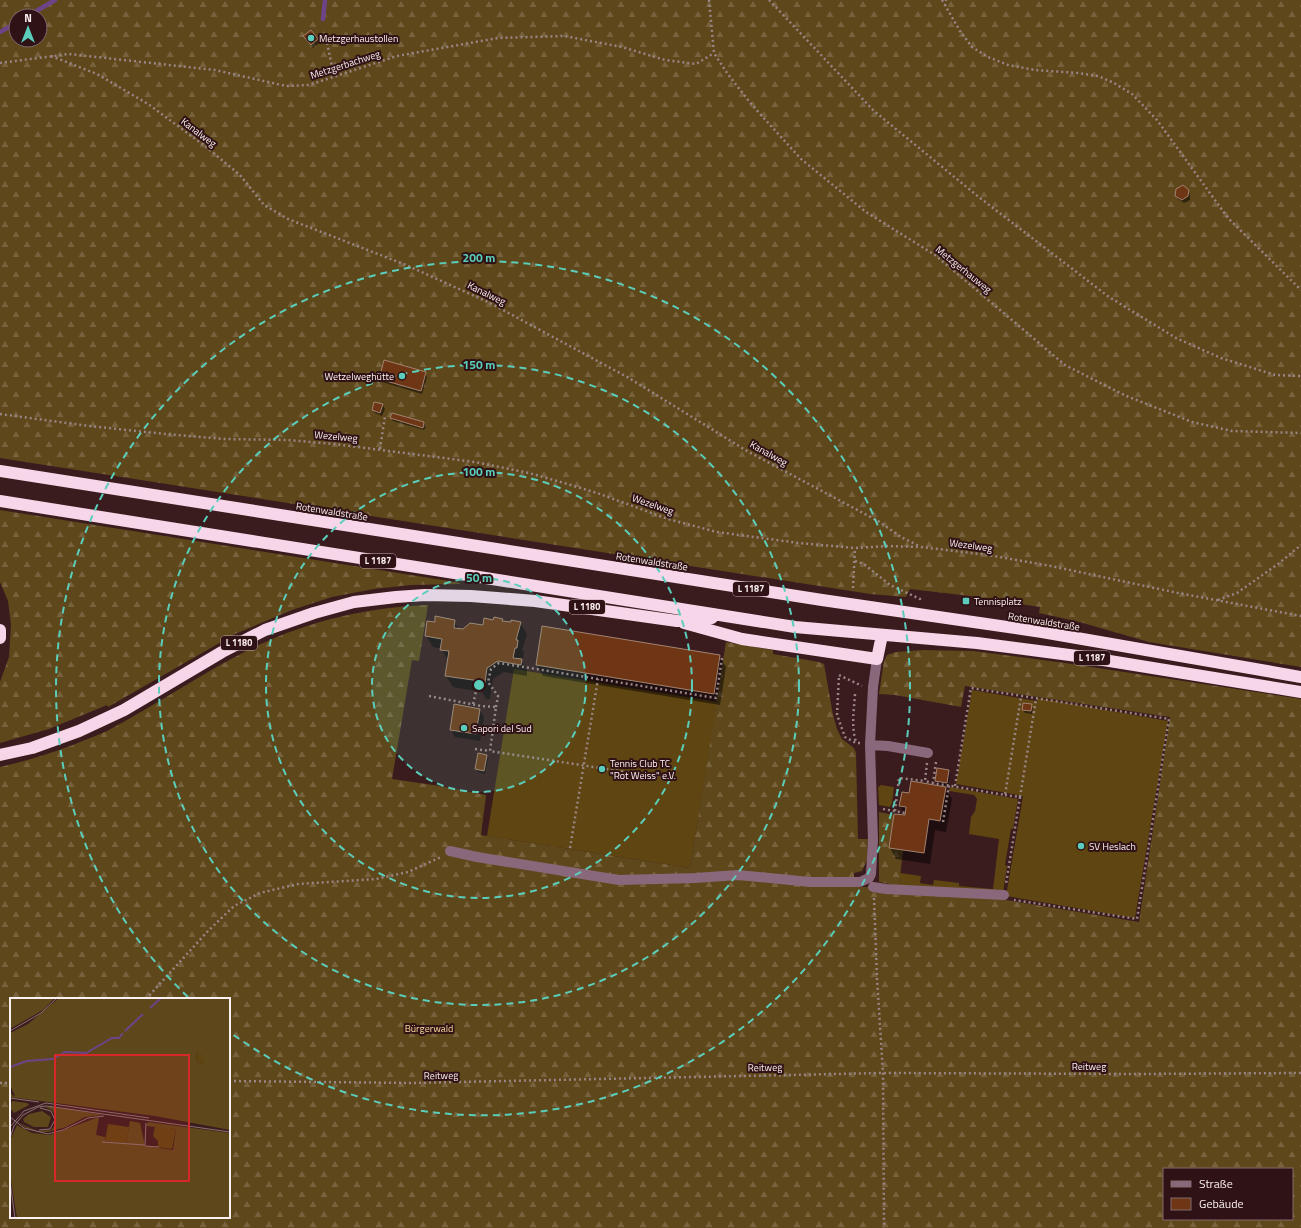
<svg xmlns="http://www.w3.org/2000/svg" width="1301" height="1228" viewBox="0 0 1301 1228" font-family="'Titillium Web',sans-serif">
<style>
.grass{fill:#5f4511}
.forest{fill:url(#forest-firs);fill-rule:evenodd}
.shadow{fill:#0007}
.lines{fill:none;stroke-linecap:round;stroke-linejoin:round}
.stream{stroke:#6c4589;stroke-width:4.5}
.building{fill:#6e3614;stroke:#a38271}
.path{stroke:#9a8586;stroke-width:2.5;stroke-dasharray:2 3;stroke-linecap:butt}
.minor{stroke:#89687c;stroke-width:10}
.highway{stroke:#f8d6ea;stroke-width:12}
.ring{fill:none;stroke:#5bcebb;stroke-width:2;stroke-dasharray:7 5}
.poi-dot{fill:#5bcebb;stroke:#2f1215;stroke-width:1.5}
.labels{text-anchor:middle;stroke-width:4;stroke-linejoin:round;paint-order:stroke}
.shield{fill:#2f1215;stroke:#bfadae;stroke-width:1}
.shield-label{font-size:9px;font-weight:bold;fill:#fdf0f0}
.poi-label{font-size:10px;fill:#fdf0f0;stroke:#2f1215;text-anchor:start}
.street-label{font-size:10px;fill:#fdf0f0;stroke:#2f1215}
.park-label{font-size:10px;fill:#ffdc9f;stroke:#2f1215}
.inset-river{fill:none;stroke:#6c4589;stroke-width:2}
.inset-road{fill:none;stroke:#887172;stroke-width:1}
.view{fill:#d62828;fill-opacity:0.15;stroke:#d62828;stroke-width:2}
.inset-edge{fill:none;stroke:#fdf0f0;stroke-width:2}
.centre{fill:#5bcebb;stroke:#2f1215;stroke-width:2}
.ring-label{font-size:12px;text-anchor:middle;font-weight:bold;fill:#5bcebb;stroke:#2f1215;stroke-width:4;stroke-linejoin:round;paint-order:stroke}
</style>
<defs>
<pattern id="forest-firs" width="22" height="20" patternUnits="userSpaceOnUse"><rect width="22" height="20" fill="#5e471a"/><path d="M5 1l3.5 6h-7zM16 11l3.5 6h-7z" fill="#76623c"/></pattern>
</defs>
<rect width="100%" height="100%" fill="#3a1c1e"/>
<path class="grass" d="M514 669 717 702 690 868 487 836Z
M972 690 1037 701V698L1168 721 1135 918 1006 896 1023 796 956 784Z
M881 785 894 787 892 803 890 807 879 805 878 787Z
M950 787 1018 799 1013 829H1011L1005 865 1007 866 1003 893 899 886 900 873 921 876 920 883 933 885 934 880 959 883V886L993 889 999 839 969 834 971 817 975 811 977 799 974 795 949 791Z"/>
<path class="forest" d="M0 0H1301V667L1149 642 1076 621 1039 613 1040 607 970 596 910 589 906 597 870 594 0 458ZM16 16H40V40H16Z
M0 510 449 581 460 583V584L411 585 374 589 332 597 292 610 235 634 108 707 107 705 49 729 0 743V682L9 657 11 625 8 601 0 582Z
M428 605 419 661 412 660 392 779 440 786 486 795 481 835 690 868 726 642 773 650V654L819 662 824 664 833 715 837 729 842 739 854 748 856 753 858 839H868L867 860 862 871 854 873V887H868L871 892 1000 899 1139 922 1170 717 965 686 961 707 895 695 879 694 884 661 887 655 896 652 923 650 973 651 1065 663 1301 699V1228H0V767C37 759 72 746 107 731 156 705 202 673 252 648 260 644 269 641 277 637 327 617 375 607 428 605ZM11 999H229V1217H11ZM1164 1169H1292V1219H1164Z
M879 812 894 815 889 848 903 850 899 886 879 882Z"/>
<path class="shadow" d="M310 32 319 43 313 48 306 39Z
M1188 190 1190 194V200L1184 203 1178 199 1176 196Z
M425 373 427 377 422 394 382 382 380 379Z
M375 403 383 405 385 409 382 416 375 413 373 410Z
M391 418 424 423 426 427 424 430 393 421Z
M502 620 504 622 520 623 527 634 522 650 524 652 523 659 520 658 527 671V676L504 672 493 679 490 699H486L482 692 453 687 446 676 448 661 442 649 433 647 426 636 428 622 454 621 459 630 484 626 494 621Z
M719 656 726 667 720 705 543 676 537 665Z
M1031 705 1033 709 1032 714 1025 713 1023 710Z
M479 709 484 717 480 741 455 737 451 730Z
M486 755 488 759 485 774 478 772 476 769Z
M948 771 950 774 948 786 938 784 936 780Z
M945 788 952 799 946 832 935 830 930 864 896 859 890 848 907 817 900 806 910 795Z"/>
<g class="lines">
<path class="stream" d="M28 16 55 0
M323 19 325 0
M0 32 16 23"/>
</g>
<path class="building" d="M311 30 318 39 311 45 303 36Z
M1183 185 1189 190 1188 196 1182 200 1175 196 1176 189Z
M384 360 426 372 421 391 379 379Z
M374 402 383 404 380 413 372 410Z
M392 413 424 422 423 428 390 418Z
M435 616 455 620 454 628 463 629 470 623 483 625 484 618 493 620 494 617 503 619 502 621 511 622V620L521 622 516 640H518L517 648H515L513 658 522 659 521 665 498 661 487 668 484 689 479 688 480 681 445 676 449 651 440 650 442 639 425 636 427 621 435 622Z
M542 626 720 655 714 694 536 665Z
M1023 703 1032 704 1031 711 1022 710Z
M454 704 480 709 476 734 450 730Z
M478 753 487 755 484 771 475 769Z
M937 768 949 770 947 783 935 781Z
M911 781 946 787 940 821 929 819 924 853 889 848 894 814 905 815 906 807 899 806 902 792 909 793Z"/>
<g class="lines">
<path class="path" d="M709 0 714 53 727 73 752 105 801 159 866 212 935 255 1065 365 1124 395 1192 422 1232 431 1301 433
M769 0 874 111 980 198 1109 297 1176 338 1221 358 1275 375 1301 376
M942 0 960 31 972 47 988 57 1008 65 1035 70 1078 73 1098 76 1114 83 1132 94 1157 120 1228 218 1301 290
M945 6 946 0
M326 38 334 76
M51 56 97 74 148 104 205 146 240 175 264 205 288 219 406 265 490 303 629 378 747 451 878 521 901 537 919 546
M0 63 69 54 215 70 286 86 309 85 397 56 498 38 564 36 622 47 665 60 696 64 714 53
M0 414 89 426 165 434 224 439 288 440 334 444 475 462 529 473 564 483 597 493 668 519 717 532 799 543 855 548 888 546 921 547 988 555 1051 566 1178 593 1301 616
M380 449 385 416
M855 561 864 564 890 585 920 599 921 602
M853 588 855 548
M1218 600 1237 593 1278 564 1301 545
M855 694C854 711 851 726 856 742
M429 696 481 706 496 707 490 751 665 778
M473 704 478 683
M496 707 498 696 488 682 491 669 499 663 716 698 722 658
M479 726 493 727
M860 743H856L845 737 837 715 839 675 862 686
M475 749 490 751
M936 762 933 783 1005 795 1021 697
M927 763 925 781 933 783
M955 786 971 688 1169 719 1137 919 1014 900
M1005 795 1020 797 1006 884
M1020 797 1036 699
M883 809 905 813
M895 811 899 778 925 781
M943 822 949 785
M570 848 598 679
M874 898 877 978 883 1073 884 1228
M146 999 208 931 234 906 260 893 298 884 376 879 408 872 441 857
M229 1081 411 1083 883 1073 1137 1074 1301 1073
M0 1083H11"/>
<path class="minor" d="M870 745 888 746 928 753
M450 851 477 857 619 880 695 878 738 875 810 882H860L869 878 871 874 873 840 870 745 873 687 877 659
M873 887 886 889 1004 895"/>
<path class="highway" d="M0 471 822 600 1042 632 1301 677
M0 501 795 627 977 643 1085 657 1301 692
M684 623 742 639 877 659 882 635
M0 630V638
M0 755 32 748 79 731 124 710 222 652 265 630 314 613 354 602 396 597 425 595 471 596 535 601 677 621 712 618"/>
</g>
<circle cx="479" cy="685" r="107" fill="#5bcebb" fill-opacity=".12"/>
<g class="ring">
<circle cx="479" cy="685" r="107"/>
<circle cx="479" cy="685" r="213"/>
<circle cx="479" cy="685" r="320"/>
<path d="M188 997A427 427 0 1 1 231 1033"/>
</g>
<g class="poi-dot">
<circle cx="311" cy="38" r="4"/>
<circle cx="402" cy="376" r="4"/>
<rect x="962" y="597" width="8" height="8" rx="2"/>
<circle cx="464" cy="728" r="4"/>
<circle cx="602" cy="769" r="4"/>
<circle cx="1081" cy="846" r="4"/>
</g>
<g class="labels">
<g class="shield">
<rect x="360" y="554" width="36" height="14" rx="3"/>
<rect x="733" y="582" width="36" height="14" rx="3"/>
<rect x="569" y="600" width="36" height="14" rx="3"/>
<rect x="221" y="636" width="36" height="14" rx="3"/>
<rect x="1074" y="651" width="36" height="14" rx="3"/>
</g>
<g class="shield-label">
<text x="378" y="564">L 1187</text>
<text x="751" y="592">L 1187</text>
<text x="587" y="610">L 1180</text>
<text x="239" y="646">L 1180</text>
<text x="1092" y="661">L 1187</text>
</g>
<g class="poi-label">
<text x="319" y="42">Metzgerhaustollen</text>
<text x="394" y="380" text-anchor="end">Wetzelweghütte</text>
<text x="974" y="605">Tennisplatz</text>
<text x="472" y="732">Sapori del Sud</text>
<text x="610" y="767">Tennis Club TC<tspan x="610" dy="12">"Rot Weiss" e.V.</tspan></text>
<text x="1089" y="850">SV Heslach</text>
</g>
<g class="street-label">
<text transform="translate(345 64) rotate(-18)" y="4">Metzgerbachweg</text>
<text transform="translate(199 132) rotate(37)" y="4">Kanalweg</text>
<text transform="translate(964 269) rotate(39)" y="4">Metzgerhauweg</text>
<text transform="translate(487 293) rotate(26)" y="4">Kanalweg</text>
<text transform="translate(336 436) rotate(5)" y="4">Wezelweg</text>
<text transform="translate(769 453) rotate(29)" y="4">Kanalweg</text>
<text transform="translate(653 504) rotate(19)" y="4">Wezelweg</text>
<text transform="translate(332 511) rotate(9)" y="4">Rotenwaldstraße</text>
<text transform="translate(971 545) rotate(8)" y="4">Wezelweg</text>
<text transform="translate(652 561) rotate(9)" y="4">Rotenwaldstraße</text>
<text transform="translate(1044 621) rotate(9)" y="4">Rotenwaldstraße</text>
<text x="1089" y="1070">Reitweg</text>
<text transform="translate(765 1067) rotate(-1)" y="4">Reitweg</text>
<text transform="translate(441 1075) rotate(-1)" y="4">Reitweg</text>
</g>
<g class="park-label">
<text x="429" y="1032">Bürgerwald</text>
</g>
</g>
<g transform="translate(10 998)">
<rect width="220" height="220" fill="#3a1c1e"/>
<path d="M187 53 194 57V67L186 62ZM98 126 119 129 116 146 95 143ZM145 128 166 131 162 151 138 148H148V143L143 138Z" fill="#5f4511"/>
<path d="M0 0H45L33 12 0 31ZM49 0H220V132L145 118 0 99 1 94 2 97 5 98 0 87V35L18 26ZM187 53 193 57 194 67 186 62ZM2 103 17 105 19 107 4 115 0 110ZM35 109H47L93 117 75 119 56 129 38 134H31L24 133 17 130 13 128 9 125 27 133 41 132 46 126V119L42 112ZM32 113 41 119 38 129H24L14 124 13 121 19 116ZM89 119 86 137 95 139V143L116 146 120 123 130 125 135 148 163 152 166 131 136 128 138 124 220 135V220H7L1 183 0 156 1 140 7 127 22 135 40 137Z" fill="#5e471a" fill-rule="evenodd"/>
<path class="inset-river" d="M140 10 151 0M115 33 133 16M0 69 17 63 43 61 55 54 76 55 102 40H109L113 35"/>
<path class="inset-road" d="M0 33 31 15 47 0M0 100 29 104M0 119 14 130 38 136 53 132 78 120 94 118M0 129 14 113 36 105 139 120M29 132 40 131 45 122 41 113 30 110M0 140 4 128 13 117 28 109 37 108 220 134M92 144 135 147 136 125M135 148 149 149M0 183 5 220"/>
<path class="view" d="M45 57H179V183H45Z"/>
<rect width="220" height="220" class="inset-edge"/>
</g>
<circle cx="479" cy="685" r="6" class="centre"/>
<g class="ring-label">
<text x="479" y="262">200 m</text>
<text x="479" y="369">150 m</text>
<text x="479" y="476">100 m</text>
<text x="479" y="582">50 m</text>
</g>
<rect x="1163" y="1168" width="130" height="52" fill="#2f1215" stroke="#816b6d"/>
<rect x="1171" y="1181" width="20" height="6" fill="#89687c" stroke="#816b6d"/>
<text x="1199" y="1188" font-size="12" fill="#fdf0f0">Straße</text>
<rect x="1171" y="1198" width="20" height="12" fill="#6e3614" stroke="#816b6d"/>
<text x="1199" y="1208" font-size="12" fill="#fdf0f0">Gebäude</text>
<g transform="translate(28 28)"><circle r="19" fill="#2f1215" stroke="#816b6d"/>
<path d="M0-3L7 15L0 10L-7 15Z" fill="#5bcebb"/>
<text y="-6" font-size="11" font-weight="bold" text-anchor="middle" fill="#fdf0f0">N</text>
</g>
</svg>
